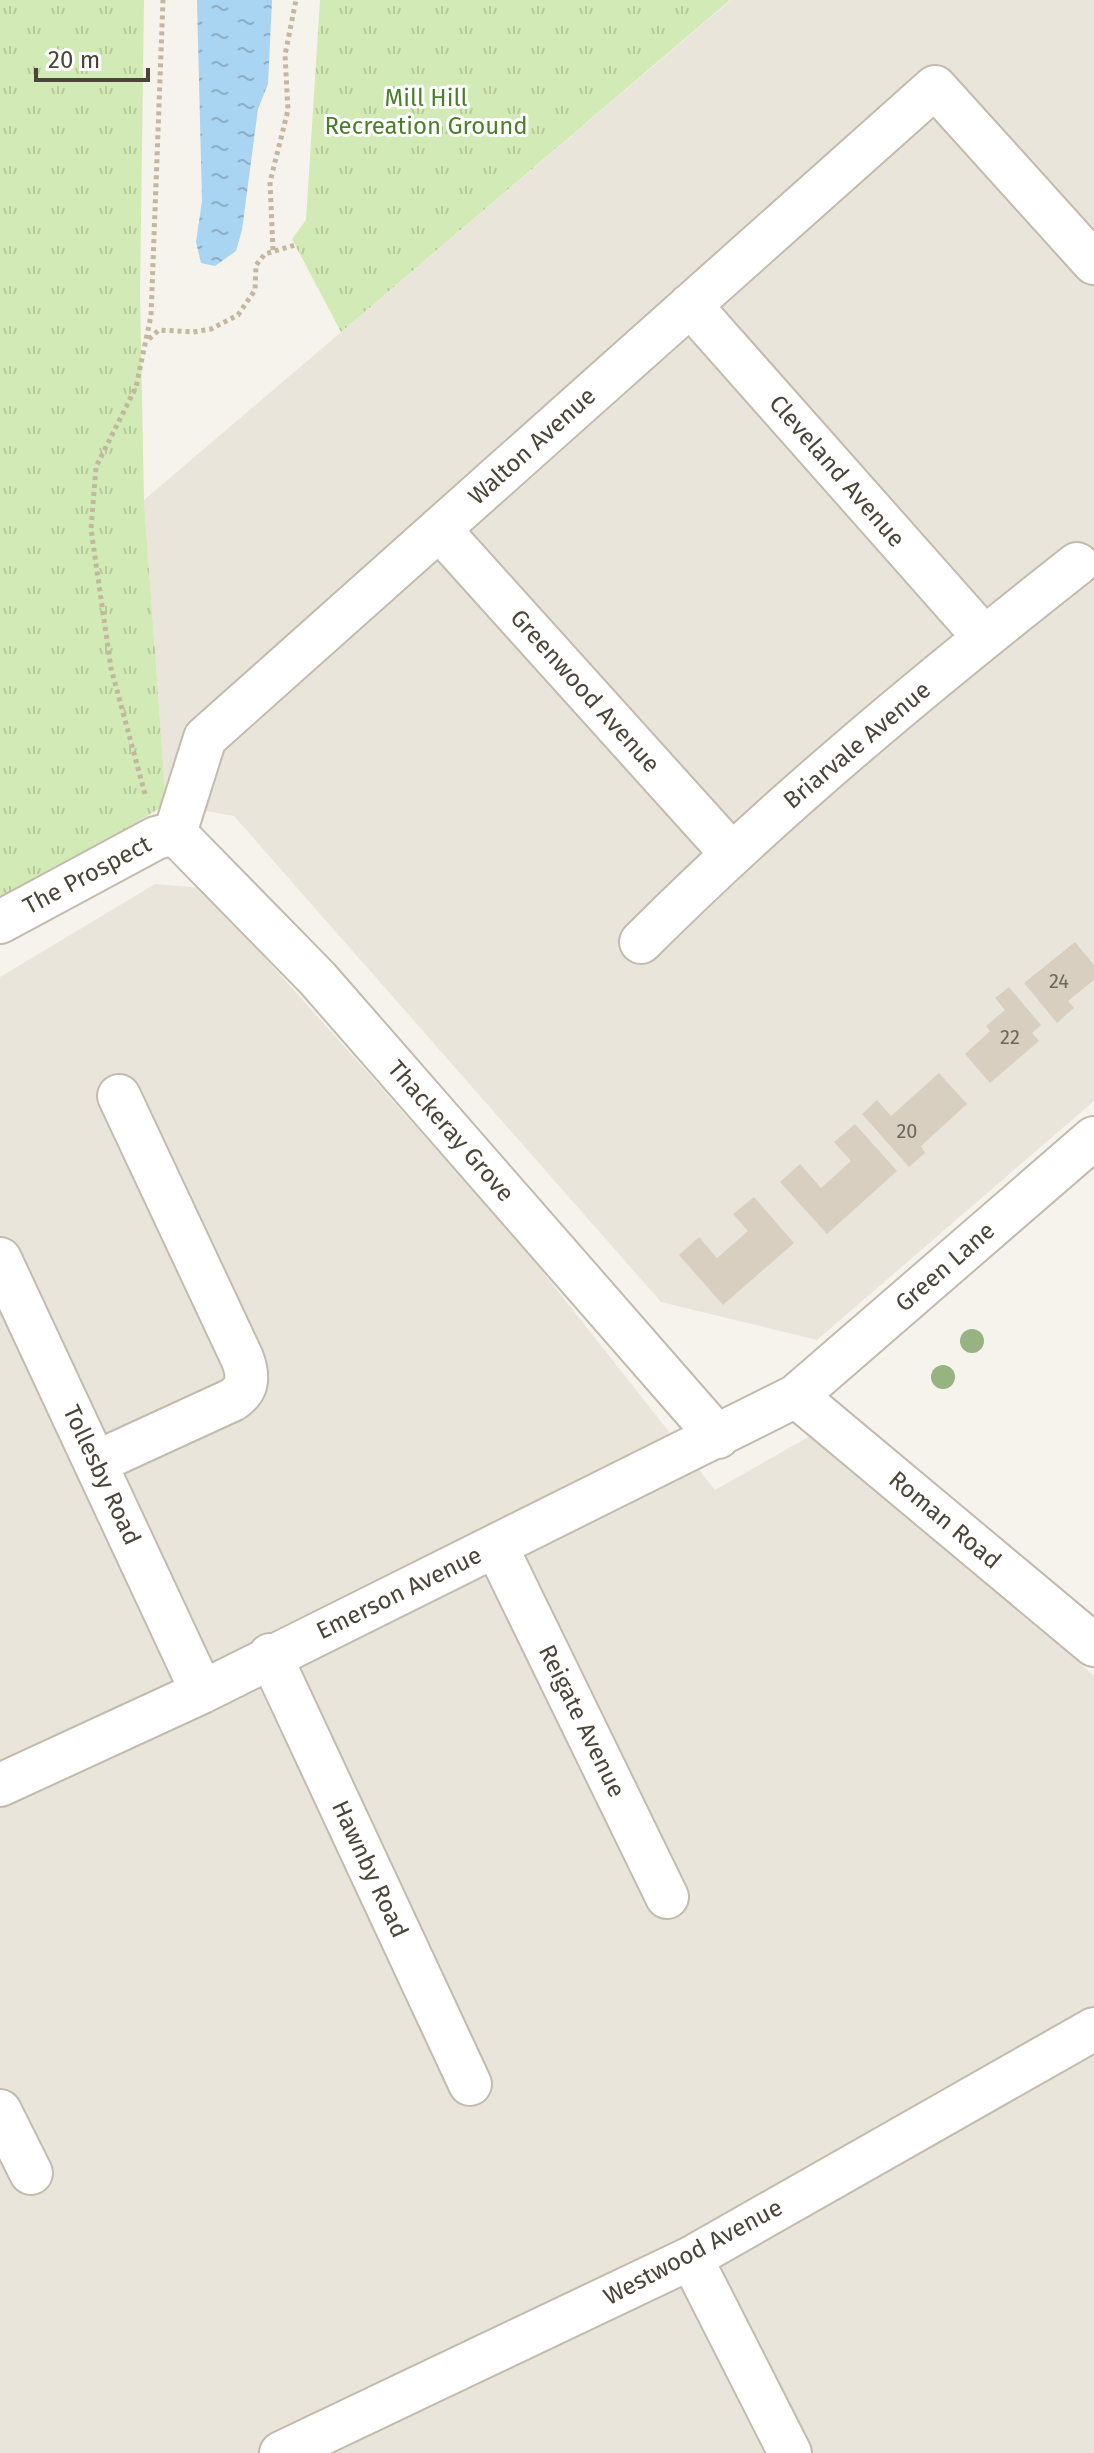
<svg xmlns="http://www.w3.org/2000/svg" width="1094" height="2453" viewBox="0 0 1094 2453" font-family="'Fira Sans',sans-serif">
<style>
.residential{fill:#eae5da}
.park{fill:url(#park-tufts)}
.water{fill:url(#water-ripples)}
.building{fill:#d8cfc1}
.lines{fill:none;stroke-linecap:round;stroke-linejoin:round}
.minor-casing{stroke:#c2bbae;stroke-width:46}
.path{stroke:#c4b79f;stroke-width:5;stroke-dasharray:4 4;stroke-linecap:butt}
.minor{stroke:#fff;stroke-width:42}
.tree{fill:#97b381}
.labels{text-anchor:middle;stroke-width:6;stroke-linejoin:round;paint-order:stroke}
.number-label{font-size:20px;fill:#6e675b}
.park-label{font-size:24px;fill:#4a7f2a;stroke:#fff}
.street-label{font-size:24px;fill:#4b4439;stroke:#fff}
</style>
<defs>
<pattern id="park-tufts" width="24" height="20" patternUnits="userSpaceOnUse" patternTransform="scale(2)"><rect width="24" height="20" fill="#d2eab5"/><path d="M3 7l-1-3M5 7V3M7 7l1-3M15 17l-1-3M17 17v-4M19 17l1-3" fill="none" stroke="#b6ca9c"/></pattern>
<pattern id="water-ripples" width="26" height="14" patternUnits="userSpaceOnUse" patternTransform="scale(2)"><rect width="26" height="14" fill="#a9d4f2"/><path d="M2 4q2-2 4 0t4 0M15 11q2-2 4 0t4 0" fill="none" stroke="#8caec5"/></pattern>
</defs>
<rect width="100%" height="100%" fill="#f6f3ec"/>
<path class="residential" d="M731 0H1094V1101L817 1340 661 1302 234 816 166 804 144 500Z
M155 884 203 888 524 1248 715 1490 817 1432 1094 1676V2453H0V977Z"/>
<path class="park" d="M0 0H144L140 295 144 500 166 804 0 908Z
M320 0H730L341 332 292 239 306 220Z"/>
<path class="water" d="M197 0H272L268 84 258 109 242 230 236 251 215 266 201 263 196 242 202 201Z"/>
<path class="building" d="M1075 942 1094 965V980L1068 1001 1074 1008 1057 1023 1024 983Z
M1009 987 1041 1025 1032 1033 1039 1041 990 1083 965 1054 990 1031 986 1026 1005 1010 995 998Z
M939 1073 967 1104 921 1146 925 1153 909 1167 862 1114 877 1100 891 1116Z
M855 1124 897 1171 827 1234 780 1182 800 1164 821 1188 851 1161 834 1142Z
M754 1197 794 1243 723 1305 679 1255 699 1237 717 1258 748 1231 733 1214Z"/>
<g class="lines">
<defs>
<path id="minor" d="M690 305 984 637
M439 529 731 853
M175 833 205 738 935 87 1094 263
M175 833 317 978 718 1437
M0 922 156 838 175 833
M641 942C777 806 926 683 1077 564
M0 1259 202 1692
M796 1396 1094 1645
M97 1462 232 1400C249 1389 249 1376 242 1358L119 1096
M496 1546 667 1897
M270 1655 470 2084
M0 1785 202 1692 796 1396 1094 1138
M0 2111 31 2173
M691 2258 790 2453
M281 2453 691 2258 1094 2029"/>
</defs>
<use href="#minor" class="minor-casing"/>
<path class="path" d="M273 250 270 182 288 110 285 55 296 0
M149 339 159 330 193 332 211 329 238 315 255 290 256 265 265 254 295 245
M145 794 111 668 91 529 96 467 136 387 151 316 163 0"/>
<use href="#minor" class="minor"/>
</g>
<g class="tree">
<circle cx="972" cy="1341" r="12"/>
<circle cx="943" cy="1377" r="12"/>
</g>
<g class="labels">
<g class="number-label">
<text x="1059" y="988">24</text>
<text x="1010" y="1044">22</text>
<text x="907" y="1138">20</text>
</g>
<g class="park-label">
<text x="426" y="106">Mill Hill<tspan x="426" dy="28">Recreation Ground</tspan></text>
</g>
<g class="street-label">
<text transform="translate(532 446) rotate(-42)" y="8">Walton Avenue</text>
<text transform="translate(837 471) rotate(49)" y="8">Cleveland Avenue</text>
<text transform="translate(585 691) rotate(48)" y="8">Greenwood Avenue</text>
<text transform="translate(857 745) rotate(-40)" y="8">Briarvale Avenue</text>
<text transform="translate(87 875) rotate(-28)" y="8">The Prospect</text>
<text transform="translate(451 1131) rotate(49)" y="8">Thackeray Grove</text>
<text transform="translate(945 1267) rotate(-41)" y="8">Green Lane</text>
<text transform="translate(102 1475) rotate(65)" y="8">Tollesby Road</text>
<text transform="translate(945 1520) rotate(40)" y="8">Roman Road</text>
<text transform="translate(399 1593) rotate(-26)" y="8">Emerson Avenue</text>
<text transform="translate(582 1721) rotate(64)" y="8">Reigate Avenue</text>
<text transform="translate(370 1869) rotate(65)" y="8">Hawnby Road</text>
<text transform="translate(693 2252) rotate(-28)" y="8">Westwood Avenue</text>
</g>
</g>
<path d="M36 68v12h112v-12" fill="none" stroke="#4b4439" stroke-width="4"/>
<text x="48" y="68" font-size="24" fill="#4b4439" stroke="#ffffff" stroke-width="6" paint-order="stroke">20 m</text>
</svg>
